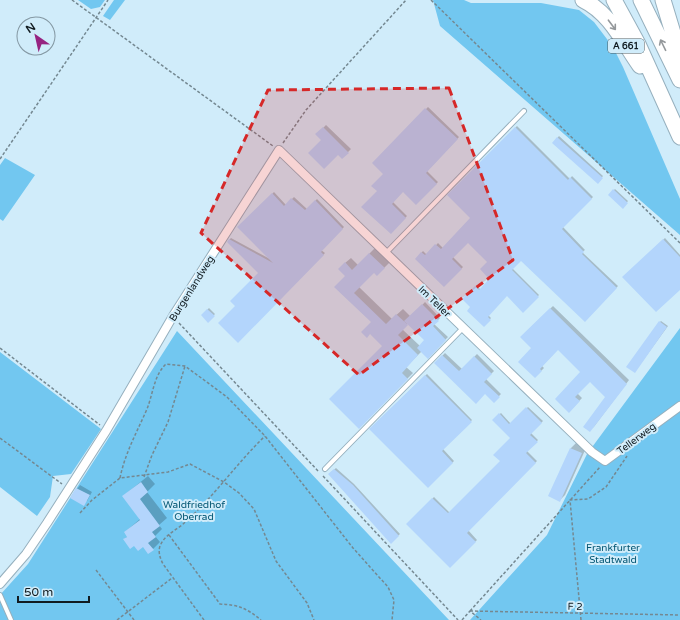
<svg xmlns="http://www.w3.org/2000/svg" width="680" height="620" viewBox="0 0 680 620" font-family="'Varela Round',sans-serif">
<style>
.green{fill:#72c7f0}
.shadow{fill:#0003;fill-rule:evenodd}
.building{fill:#b3d5fc}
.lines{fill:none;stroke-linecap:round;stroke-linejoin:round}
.service-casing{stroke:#96b0be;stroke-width:6}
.minor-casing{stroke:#96b0be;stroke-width:10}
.motorway-casing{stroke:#96b0be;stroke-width:17}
.path{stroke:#748891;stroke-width:1.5;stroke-dasharray:3 2;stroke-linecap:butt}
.service{stroke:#fff;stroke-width:4}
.minor{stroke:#fff;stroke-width:8}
.motorway{stroke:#fff;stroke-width:15}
.oneway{stroke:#94989b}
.marked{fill:#d62828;fill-opacity:0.2;stroke:#d62828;stroke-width:3;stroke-dasharray:8 5;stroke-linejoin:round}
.labels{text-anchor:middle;stroke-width:4;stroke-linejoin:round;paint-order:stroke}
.shield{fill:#d0ecfa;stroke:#4a5a61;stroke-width:1}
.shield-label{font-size:9px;font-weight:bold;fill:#111b20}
.street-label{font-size:10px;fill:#111b20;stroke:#d0ecfa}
.park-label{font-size:10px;fill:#025572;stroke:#d0ecfa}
</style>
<rect width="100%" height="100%" fill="#d0ecfa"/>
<path class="green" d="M78 0H105L100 7 91 9Z
M114 0H125L110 20 103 16Z
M433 0H464L471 3H541L579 10 594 22 613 47 623 67 680 199V235L440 26Z
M5 158 35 175 3 221 0 219V165Z
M680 328V620H470L547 535 587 454Z
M177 331 449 620H0V595L28 564Z
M0 352 101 429 71 474 53 476 50 497 37 516 0 487Z"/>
<path class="shadow" d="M428 107 459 137 427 171 438 182 416 204 403 191 392 201 407 216 391 232 378 191 385 174 373 163Z
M326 125 351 149 342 158 317 134Z
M517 126 570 179 572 176 593 197 563 227 585 250 582 252 618 286 585 320 521 259 512 268 539 295 523 311 507 295 488 315 491 318 484 326 471 307 464 299 477 286 481 290 491 279 488 262 468 242 453 257 463 267 444 286 416 259 423 251 427 255 438 243 443 248 471 218 448 195Z
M559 136 603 176 598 182 553 143Z
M615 189 628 201 623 207 609 195Z
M274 192 286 205 294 197 307 209 317 199 344 227 321 250 325 253 238 341 236 306 260 273 229 240 231 238 270 259 239 227Z
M665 238 680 255V288L624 277Z
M375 248 390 262 377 275 374 272 359 287 392 319 403 309 411 317 425 302 440 318 434 324 448 337 428 357 422 351 406 367 413 373 359 427 384 346 372 322 335 287 346 276 345 263 351 258 358 265ZM408 323 425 340 420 346 402 329Z
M553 306 629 380 593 428 606 397 590 381 577 393 582 398 569 412 582 372 558 349 542 366 544 368 535 377 533 348 521 337Z
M209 308 215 314 208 321 202 315Z
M661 321 668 326 636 370 660 322Z
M445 353 462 369 477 354 494 371 486 379 501 394 494 401 485 393 435 363Z
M427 374 472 420 443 449 454 461 428 487 370 429Z
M528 407 543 421 531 433 538 440 527 451 537 461 468 530 477 540 450 566 407 524 434 497 450 513 501 461 511 438 493 420 501 413 511 424Z
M576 443 586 448 565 495 560 500 571 448Z
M336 468 354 484 400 534 391 542 329 474Z
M148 476 155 484 147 492 167 518 159 525 162 529 155 536 160 542 153 549 134 545 124 539 128 536 125 532 140 519 123 496Z
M80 485 92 492 87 501 71 497Z"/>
<path class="building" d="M425 108 458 139 426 173 437 184 416 205 403 192 392 204 406 218 391 234 361 207 377 191 371 186 383 174 372 163Z
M323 127 349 153 342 159 338 155 324 169 308 153 321 140 315 134Z
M515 127 568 180 570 177 592 199 562 229 584 252 582 254 617 288 585 322 521 261 512 270 539 297 523 313 507 296 488 317 491 320 484 327 467 311 470 307 462 299 475 286 479 290 489 279 480 269 487 262 468 243 452 259 462 269 444 287 415 259 421 252 425 255 435 244 441 249 470 218 447 195Z
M557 137 603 178 598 184 552 143Z
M613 189 628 203 623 209 608 195Z
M272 193 284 206 291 198 305 210 315 200 343 229 321 252 324 255 238 343 218 323 235 306 230 301 258 273 227 242 229 239 273 263 237 227Z
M663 239 680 257V290L656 312 622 277Z
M369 253 385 268 377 276 374 273 354 293 386 324 396 314 408 325 398 335 418 355 402 373 408 379 359 429 329 399 382 346 370 334 367 338 361 332 371 322 334 287 345 276 338 269 345 262 352 270Z
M422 304 439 321 433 326 446 340 428 359 417 348 424 340 404 321Z
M550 308 627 384 590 432 583 427 605 397 590 382 575 397 580 401 569 413 555 399 580 372 558 350 540 369 542 371 535 378 518 362 531 348 520 337Z
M207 309 215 316 208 323 201 315Z
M659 321 667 327 635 373 626 367Z
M442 355 459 371 474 356 492 374 484 382 500 397 494 403 485 394 476 404 434 363Z
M425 375 472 422 442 451 453 463 428 488 369 429Z
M526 407 542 423 530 435 538 442 526 453 536 463 467 533 476 542 450 568 406 524 432 498 448 513 500 461 493 455 510 438 492 420 499 413 509 424Z
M570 448 582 453 560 502 548 496Z
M334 469 353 485 399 536 391 544 328 474Z
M141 482 148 492 140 499 160 526 152 532 156 537 148 543 154 550 148 554 143 547 138 551 134 546 130 549 123 539 127 537 124 532 140 520 122 496Z
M76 488 90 495 84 506 70 498Z"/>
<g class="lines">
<defs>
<path id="service" d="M386 253 524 111
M325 469 463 328
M0 595 11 620"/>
<path id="minor" d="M0 584 26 554 47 523 106 431 173 316 279 150 592 452 605 461 680 406"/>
<path id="motorway" d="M583 0C610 13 623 42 640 66
M614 0 638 44 680 137
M641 0 680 80
M663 0 680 56"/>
</defs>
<use href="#service" class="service-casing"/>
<use href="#minor" class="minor-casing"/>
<use href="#motorway" class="motorway-casing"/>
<path class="path" d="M72 0 273 146
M431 0 680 243
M283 143 306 110 406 0
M0 159 108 0
M179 323 319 472
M0 348 100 425
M0 438 62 484
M323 476 458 620
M144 477 152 455 168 422 185 366
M120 478C125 453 137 432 147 409 153 394 154 375 166 364L185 366 227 397 265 436 353 548 388 587 394 600 392 620
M80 513 92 500 120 478 168 472 190 464 224 482 239 493 254 509 276 561 307 603 314 620
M169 535 220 604C239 605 246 608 261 620
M96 570 134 620
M470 611 680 615
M470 611 600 467
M117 620 172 578
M204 620 163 564C160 558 158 552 160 546 164 536 174 531 182 525 213 498 236 464 265 436
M462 620 470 611 481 620
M581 620 570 500 588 499 606 487 627 456"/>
<use href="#service" class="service"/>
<use href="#minor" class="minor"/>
<use href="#motorway" class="motorway"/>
</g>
<defs><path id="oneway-shaft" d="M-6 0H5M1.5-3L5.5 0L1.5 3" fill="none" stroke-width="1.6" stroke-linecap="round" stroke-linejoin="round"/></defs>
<g class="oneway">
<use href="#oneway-shaft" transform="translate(612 25) rotate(53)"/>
<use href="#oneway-shaft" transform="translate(663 45) rotate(-116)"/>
</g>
<path class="marked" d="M449 88 513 260 359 375 201 233 268 90Z"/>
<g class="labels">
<rect class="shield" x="608" y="39" width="36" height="14" rx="3"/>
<g class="shield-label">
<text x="626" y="49">A 661</text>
</g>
<g class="street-label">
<text transform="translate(191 288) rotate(-58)" y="4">Burgenlandweg</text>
<text transform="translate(435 301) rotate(44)" y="4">Im Teller</text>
<text transform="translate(636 438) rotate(-37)" y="4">Tellerweg</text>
<text transform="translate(575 606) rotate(1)" y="4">F 2</text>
</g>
<g class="park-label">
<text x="194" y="508">Waldfriedhof<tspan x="194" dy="12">Oberrad</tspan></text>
<text x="613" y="551">Frankfurter<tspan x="613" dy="12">Stadtwald</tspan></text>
</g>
</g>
<g transform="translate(36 36) rotate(326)"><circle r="19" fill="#d0ecfa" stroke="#8498a3"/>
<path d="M0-3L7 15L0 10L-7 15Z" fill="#962381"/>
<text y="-6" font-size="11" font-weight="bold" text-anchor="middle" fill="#111b20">N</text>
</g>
<path d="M18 596v6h71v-6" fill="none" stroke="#111b20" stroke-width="2"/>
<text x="24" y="596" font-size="12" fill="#111b20" stroke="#d0ecfa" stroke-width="3" paint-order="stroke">50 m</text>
</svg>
